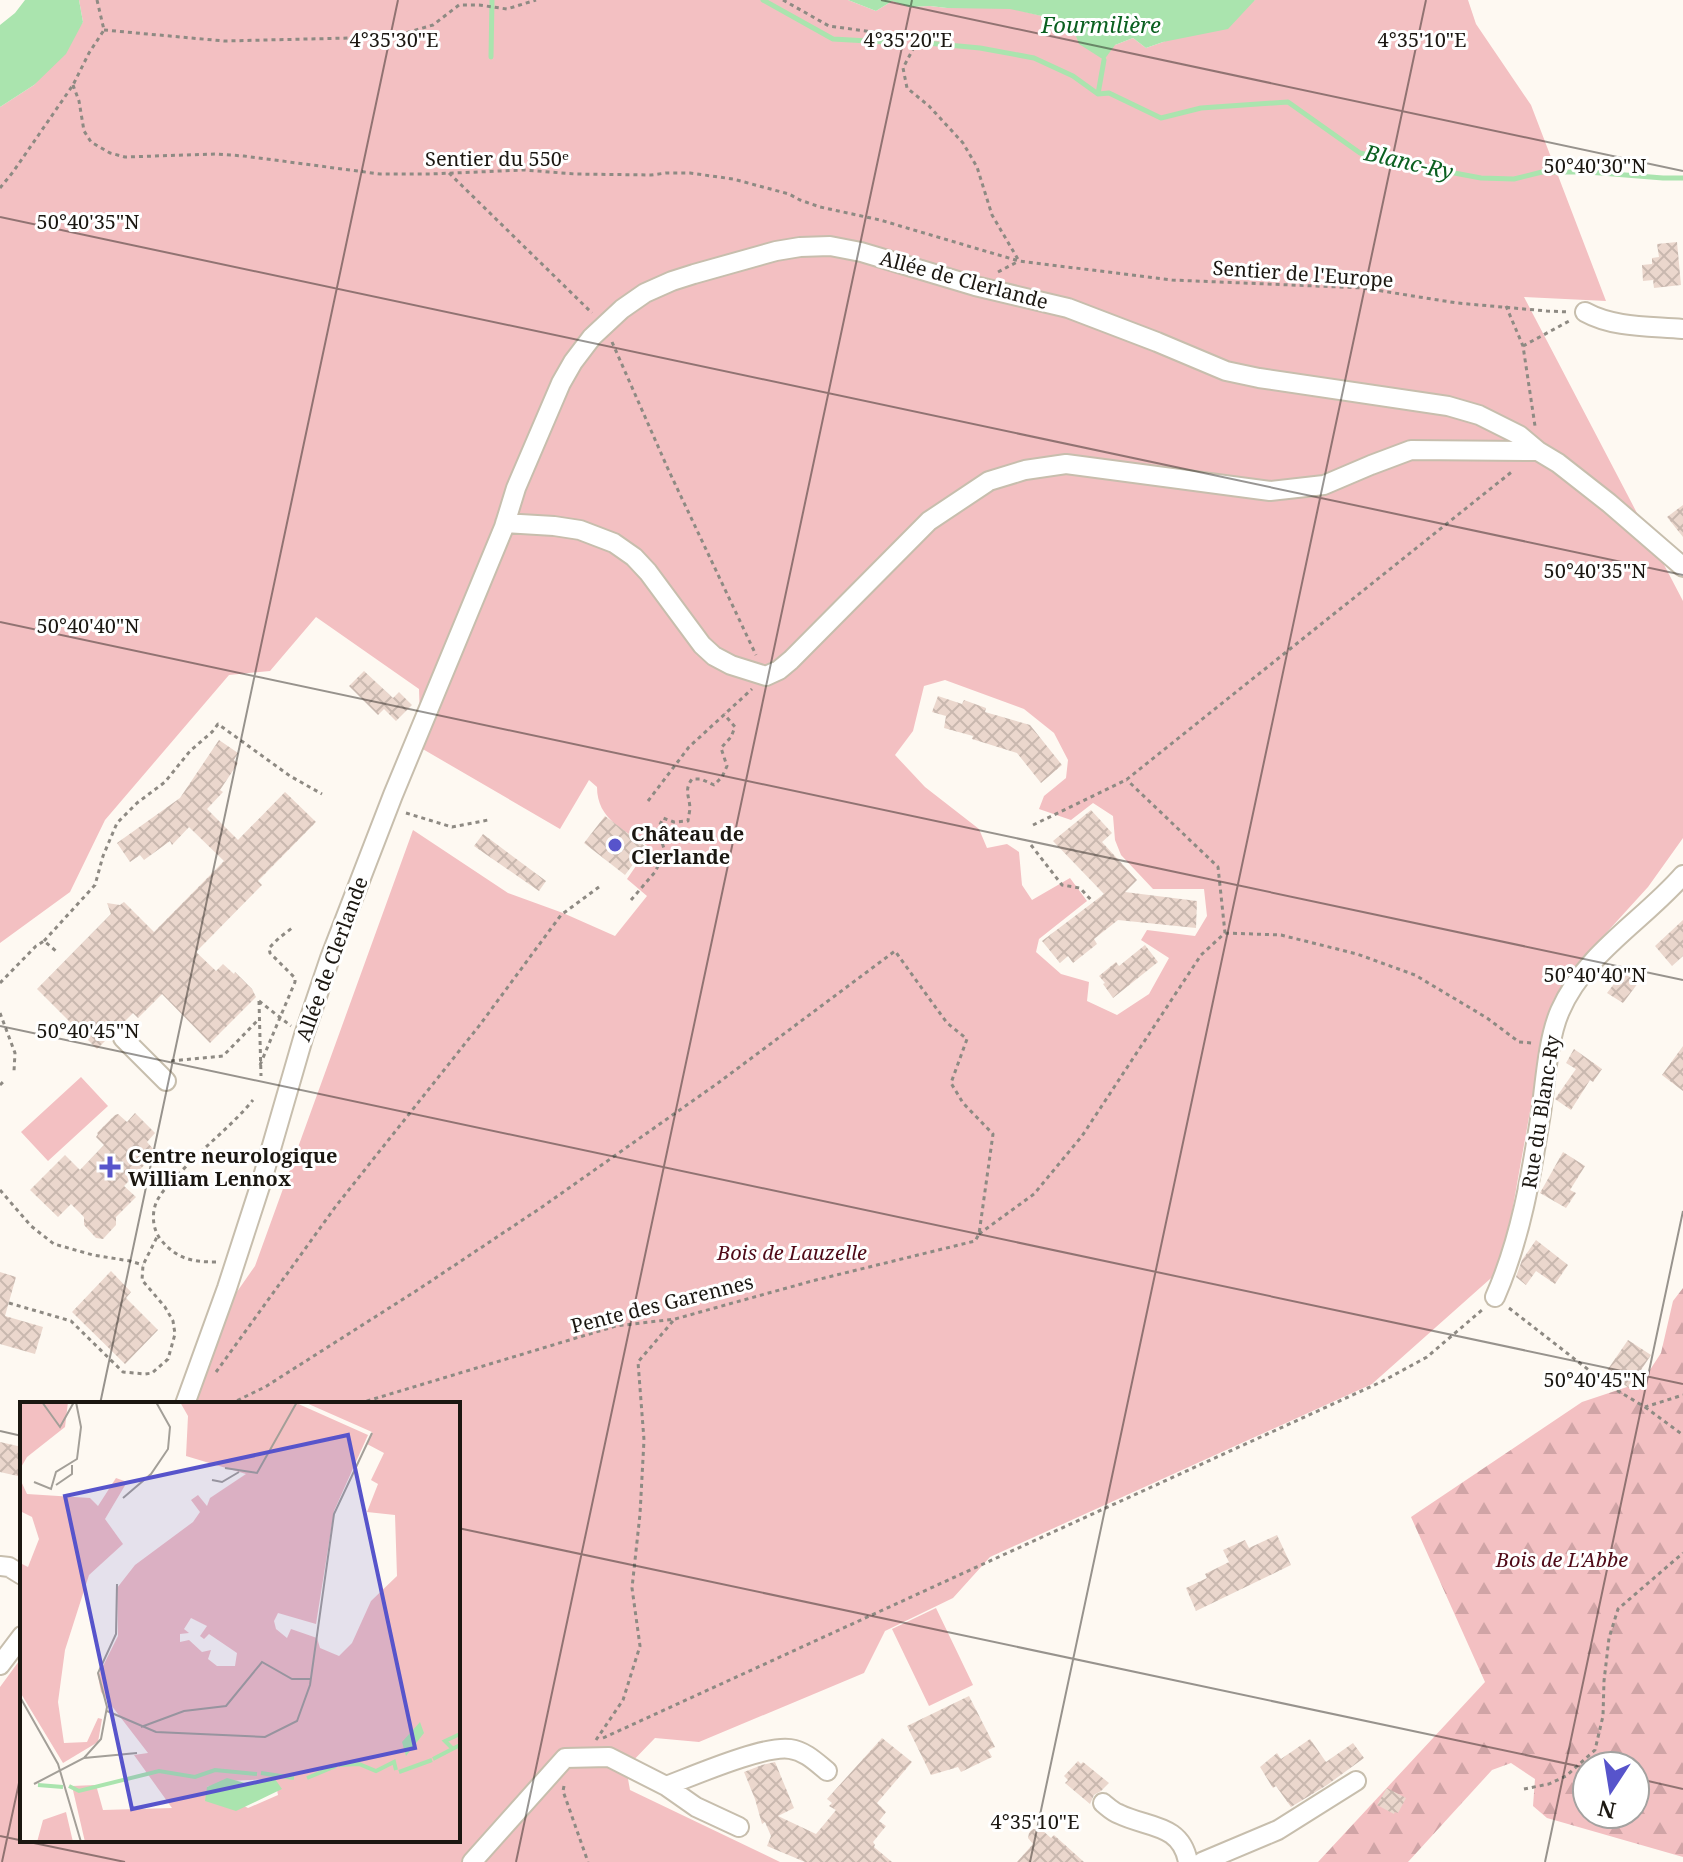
<svg xmlns="http://www.w3.org/2000/svg" width="1683" height="1862" viewBox="0 0 1683 1862" font-family="'Noto Serif',serif">
<style>
.green{fill:#f3c0c2;fill-rule:evenodd}
.forest{fill:url(#forest-firs);fill-rule:evenodd}
.water{fill:#aae4ae}
.lines{fill:none;stroke-linecap:round;stroke-linejoin:round}
.stream{stroke:#aae4ae;stroke-width:5}
.building{fill:url(#building-cross-hatch)}
.minor-casing{stroke:#c7bead;stroke-width:22}
.path{stroke:#8e8a83;stroke-width:3;stroke-dasharray:4 4;stroke-linecap:butt}
.minor{stroke:#fff;stroke-width:18}
.ticks{fill:none;stroke:#1b1711;stroke-width:2;stroke-opacity:0.45}
.poi-dot{fill:#5754cb;stroke:#fff;stroke-width:3}
.labels{text-anchor:middle;stroke-width:6;stroke-linejoin:round;paint-order:stroke}
.street-label{font-size:20px;fill:#1b1711;stroke:#fff}
.poi-label{font-size:20px;font-weight:bold;fill:#1b1711;stroke:#fff;text-anchor:start}
.park-label{font-size:20px;font-style:italic;fill:#4f0a17;stroke:#fff}
.water-label{font-size:22px;font-style:italic;fill:#0a6020;stroke:#fff}
.inset-river{fill:none;stroke:#aae4ae;stroke-width:4}
.inset-road{fill:none;stroke:#a39f98;stroke-width:2}
.view{fill:#5754cb;fill-opacity:0.15;stroke:#5754cb;stroke-width:4}
.inset-edge{fill:none;stroke:#1b1711;stroke-width:4}
.ticks-label{font-size:20px;text-anchor:middle;fill:#1b1711;stroke:#fff;stroke-width:6;stroke-linejoin:round;paint-order:stroke}
</style>
<defs>
<pattern id="forest-firs" width="22" height="20" patternUnits="userSpaceOnUse" patternTransform="scale(2)"><rect width="22" height="20" fill="#f3c0c2"/><path d="M5 1l3.5 6h-7zM16 11l3.5 6h-7z" fill="#d0a4a6"/></pattern>
<pattern id="building-cross-hatch" width="8" height="8" patternUnits="userSpaceOnUse" patternTransform="scale(2)"><rect width="8" height="8" fill="#ebd7cd"/><path d="M0 0l8 8M0 8l8-8" fill="none" stroke="#c9b8af"/></pattern>
</defs>
<rect width="100%" height="100%" fill="#fef9f2"/>
<path class="green" d="M79 0H848L876 11 892 1 910 7 930 6 947 8H1010L1046 17 1074 31 1115 45 1133 38 1146 48 1163 42 1255 0H1468L1476 24 1531 105 1606 301 1524 297 1683 601V838L1648 887 1567 976 1554 999 1546 1022 1510 1223 1499 1271 1372 1384 990 1557 953 1598 885 1631 864 1673 699 1742 655 1738 626 1768 630 1790 780 1862H0V1687L22 1657V1840H458V1404H191L234 1296 255 1266 413 830 508 893 563 913 615 936 647 896 627 879 649 847C625 830 597 820 597 787L589 780 560 829 421 748 419 689 316 617 270 671 229 675 105 820 70 892 0 943V107L34 85 83 22ZM945 680 1024 709 1054 733 1068 760 1066 778 1044 796 1039 809 1071 820 1093 803 1113 816 1115 840 1121 855 1153 889H1204L1207 916 1195 936 1147 930 1141 940 1169 958 1149 994 1117 1015 1087 1001 1089 982 1061 974 1036 952 1039 939 1087 901 1070 878 1032 900 1022 885 1019 852 1007 844 987 848 979 829 925 787 895 755 913 731 924 686Z
M81 1077 108 1106 48 1161 21 1132Z
M936 1608 973 1685 929 1706 892 1629Z"/>
<path class="forest" d="M1683 1288V1857L1547 1818 1533 1806 1535 1779 1511 1763 1492 1770 1408 1862H1318L1485 1682 1411 1517 1582 1402 1642 1382 1661 1353 1673 1301ZM1587 1766H1635V1814H1587Z"/>
<path class="water" d="M25 0H79L83 22 66 54 34 85 0 107V25L15 13Z
M848 0H1255L1228 29 1163 42 1146 48 1133 38 1115 45 1104 60 1079 44 1074 31 1046 17 1010 9 947 8 930 6 909 7 892 1 876 11Z"/>
<g class="lines">
<path class="stream" d="M763 0 833 39 903 43
M927 43 980 48 1034 58 1073 76 1098 94 1109 93 1161 118 1201 108 1288 102 1360 153 1433 169 1481 178 1514 179 1542 172H1588L1663 178H1683
M491 57 492 0
M1098 94 1104 60"/>
</g>
<path class="building" d="M1677 242 1681 285 1654 288 1653 280 1643 281 1642 265 1652 264V258L1659 257 1657 244Z
M1683 505V537L1667 517Z
M364 671 393 698 399 692 412 705 396 721 384 709 378 715 349 686Z
M938 696 962 704 964 700 986 708 985 712 1030 725 1062 765 1041 783 1017 753 972 739 973 736 944 728 946 716 932 712Z
M219 740 238 753 234 760 238 763 220 790 223 792 207 809 238 840 285 792 316 822 258 881 262 885 196 952 216 971 223 964 234 974 235 972 252 989 256 997 210 1043 162 994 138 1018 133 1013 97 1049 37 989 111 914 107 903 120 905 124 902 154 932 224 861 189 827 172 845 170 841 144 860 140 855 130 862 117 843 180 798Z
M1091 810 1112 833 1102 842 1137 880 1125 892 1197 901 1196 928 1118 920 1094 939 1097 944 1073 963 1068 956 1060 963 1042 941 1104 894 1053 841Z
M605 816 646 847 625 875 584 843Z
M483 834 546 881 539 891 474 846Z
M1683 920V956L1672 966 1655 946Z
M1145 945 1158 962 1113 998 1103 984 1105 983 1099 976 1116 962 1119 966Z
M1623 972 1638 983 1623 1003 1607 993Z
M1683 1046V1091L1662 1075Z
M1574 1049 1602 1069 1593 1082 1590 1080 1571 1110 1555 1099 1576 1069 1566 1063Z
M135 1113 155 1133 147 1142 155 1151 152 1157 124 1186 136 1197 116 1217V1225L103 1239 96 1238 84 1225V1217L71 1204 58 1217 30 1190 65 1155 80 1170 104 1145 96 1137 98 1134 97 1133 115 1115 118 1114 127 1122Z
M1563 1152 1585 1166 1570 1190 1576 1193 1566 1208 1540 1193Z
M1536 1240 1568 1265 1555 1284 1536 1271 1526 1285 1516 1277 1522 1260Z
M111 1271 131 1292 126 1298 158 1330 125 1364 72 1312Z
M0 1272 16 1277 5 1316 43 1327 35 1354 0 1344Z
M1628 1340 1651 1355 1629 1388 1606 1372Z
M0 1442 22 1447V1477L0 1472Z
M1277 1535 1291 1565 1196 1611 1186 1588 1207 1578 1205 1574 1229 1562 1223 1550 1245 1540 1249 1548Z
M969 1696 995 1747 988 1750 992 1757 961 1772 958 1767 931 1775 907 1726Z
M882 1738 912 1762 877 1803 886 1812 879 1821 886 1826 873 1842 875 1845 874 1847 892 1862H805L767 1846 771 1836 765 1822 762 1824 755 1799 744 1772 762 1765 775 1762 794 1808 778 1816 816 1834 836 1810 829 1806 832 1803 827 1799Z
M1310 1739 1326 1762 1353 1743 1364 1758 1327 1785 1291 1807 1276 1786 1273 1788 1260 1767 1277 1753 1281 1759Z
M1078 1761 1081 1764 1083 1762 1109 1783 1101 1791 1094 1795 1090 1804 1065 1783 1068 1780 1064 1776Z
M1387 1788 1406 1798 1398 1813 1395 1812 1394 1814 1377 1805Z
M1033 1829 1042 1830 1051 1838 1054 1835 1084 1862H1017L1033 1844 1028 1838 1029 1833Z"/>
<g class="lines">
<defs>
<path id="minor" d="M1585 312C1614 328 1650 326 1683 329
M505 523 554 526 580 530 614 543 634 557 648 572 702 645 714 656 731 665 766 676 779 670 791 660 929 521 989 481 1025 470 1066 464 1270 491 1324 485 1371 465 1411 450 1538 451
M123 1038 166 1081
M1495 1297C1521 1238 1531 1176 1541 1113 1545 1083 1548 1038 1560 1011 1585 953 1643 921 1683 875
M185 1404 227 1288 262 1180 304 1035 330 958 393 795 504 527 516 488 561 383 573 362 592 337 622 309 645 293 672 281 694 274 776 251 800 247 830 246 861 252 975 286 1068 308 1157 342 1226 371 1259 378 1448 406 1479 415 1519 435 1538 451 1558 463 1609 503 1683 567
M0 1566 9 1567 22 1575
M0 1665 22 1636
M666 1786C693 1776 764 1745 790 1749 805 1751 816 1762 827 1771
M1103 1803C1108 1807 1113 1812 1119 1814 1147 1828 1181 1823 1188 1862
M472 1862 565 1758 609 1757 666 1786 696 1807 739 1827
M1202 1862 1278 1830 1356 1781"/>
</defs>
<use href="#minor" class="minor-casing"/>
<path class="path" d="M97 0 104 30
M783 0 829 26 888 34H921L903 68 907 88 929 106 963 143 977 167 992 215 1019 261
M104 30 224 41 392 37 433 25 459 5H479L507 9 536 0
M73 85 79 101 84 131 91 142 110 153 125 157 215 154 244 156 380 174H430L524 170 575 174 651 175 666 173H690L733 179 789 194 800 200 820 207 880 220 1019 261 1172 280 1363 288 1457 303 1547 311 1569 312
M449 173 592 313
M0 188 13 172 73 85 89 53 104 30
M998 272 1019 261
M1506 306 1523 346 1535 426
M612 342 668 469 756 655
M1523 346 1571 320
M648 801 689 747 752 689
M406 813 452 827 488 820
M1033 825 1126 780 1514 470
M1031 845 1062 885 1080 888 1093 902
M631 900 655 872 665 852 658 829 663 818 674 822 688 821C688 819 690 810 690 808 689 795 684 790 692 779H701L714 785 722 777 727 766 721 748 731 737 735 727 724 714
M1225 933 1281 935 1357 954 1415 975 1487 1018 1519 1042 1532 1043
M44 941 95 885 103 856 117 823 137 803 165 782 190 751 212 732 218 724 290 776 322 794
M0 983 36 946 44 941 56 951
M259 1001 261 1076
M259 1001 291 1026
M0 1013 15 1053 14 1071
M171 1061 223 1056 259 1019
M260 1065 295 982V978L270 953 269 948 279 938 292 928
M0 1085 4 1081
M0 1190 31 1226 54 1244 93 1255 130 1261 143 1265
M979 1234 1034 1194 1082 1136 1201 955 1225 933 1218 867 1127 780
M216 1262C192 1262 177 1259 161 1240 152 1229 151 1211 158 1199 163 1190 171 1182 178 1175 202 1148 231 1127 253 1100
M9 1303 71 1321 123 1372 145 1374 152 1373 168 1359 175 1334 173 1321 165 1307 142 1280 143 1265 158 1235
M1509 1308 1608 1385 1645 1407 1683 1395
M216 1372 336 1206 479 1026 561 915 599 887
M230 1404 265 1387 419 1289 542 1207 718 1083 895 951 947 1023 967 1039 951 1083 963 1103 993 1134 979 1234 975 1241 812 1281 675 1319 616 1326 357 1404
M1645 1407 1683 1435
M603 1738 1381 1382 1427 1357 1482 1310
M596 1740 623 1700 640 1646 632 1588 640 1514 644 1440 638 1362 673 1321
M564 1786 563 1791 588 1862
M1524 1789 1549 1784 1566 1776 1595 1750 1603 1716 1604 1681 1609 1638 1618 1609 1683 1553"/>
<use href="#minor" class="minor"/>
</g>
<path class="ticks" d="M881 0 1683 171M0 217 1683 575M0 622 1683 980M0 1026 1683 1384M100 1404 398 0M0 1431 22 1436M458 1528 1587 1768M1635 1778 1683 1789M0 1836 125 1862M2 1862 22 1769M516 1862 912 0M1030 1862 1426 0M1545 1862 1683 1211"/>
<g class="poi-dot">
<circle cx="615" cy="845" r="8"/>
<path d="M106 1155h8v8h8v8h-8v8h-8v-8h-8v-8h8z"/>
</g>
<g class="labels">
<g class="street-label">
<text x="497" y="166">Sentier du 550ᵉ</text>
<text transform="translate(1303 274) rotate(4)" y="7">Sentier de l'Europe</text>
<text transform="translate(964 280) rotate(15)" y="7">Allée de Clerlande</text>
<text transform="translate(332 959) rotate(-70)" y="7">Allée de Clerlande</text>
<text transform="translate(1541 1112) rotate(-81)" y="7">Rue du Blanc-Ry</text>
<text transform="translate(662 1304) rotate(-14)" y="7">Pente des Garennes</text>
</g>
<g class="poi-label">
<text x="631" y="841">Château de<tspan x="631" dy="23">Clerlande</tspan></text>
<text x="128" y="1163">Centre neurologique<tspan x="128" dy="23">William Lennox</tspan></text>
</g>
<g class="park-label">
<text x="792" y="1260">Bois de Lauzelle</text>
<text x="1562" y="1567">Bois de L'Abbe</text>
</g>
<g class="water-label">
<text x="1101" y="33">Fourmilière</text>
<text transform="translate(1409 162) rotate(13)" y="8">Blanc-Ry</text>
</g>
</g>
<g transform="translate(20 1402)">
<rect width="440" height="440" fill="#fef9f2"/>
<path d="M160 0H274L348 33 314 109 296 222 258 211 254 219 256 227 267 236 271 227 297 236 300 246 319 254 332 241 351 199 377 174 375 113 347 110 358 82 351 78 364 51 347 42 352 30 284 0H440V440H65L52 384 76 383 83 408 152 406 114 353 128 351 81 290 78 274 98 234 97 186 115 163 173 120 180 110 171 98 178 93 187 104 190 96 226 72 166 54 168 14ZM171 216 187 224 180 234 184 237 189 232 217 251 215 264H197L188 257 191 248 182 250 169 238 160 240V232L169 231 164 227ZM255 377 258 393 228 406 187 385 206 379ZM46 410 53 440H17L23 418Z" fill="#f3c0c2" fill-rule="evenodd"/>
<path d="M0 0H48L45 25 7 55 0 67ZM96 76 107 80 85 117 103 142 69 173 45 248 38 300 44 341 67 340 78 316 82 317 78 340 43 361 0 290V161L8 165 19 137 12 115 0 109V77L7 92 70 96 78 104Z" fill="#f3c0c2"/>
<path d="M400 320 404 331 386 354 382 340ZM207 376 225 381 255 377 262 387 216 409 185 399 187 385Z" fill="#aae4ae"/>
<path class="inset-river" d="M432 346 425 339 440 332M413 357 440 343M319 363 339 362 356 369 374 360 376 368M379 370 412 358M241 371 274 376M287 376 316 364M18 383 43 385M49 384 59 389 139 369 175 375 195 368 237 372"/>
<path class="inset-road" d="M22 0 40 25 54 0M205 66 237 71 277 0M192 78 202 80 219 70M14 80 31 87 36 70 57 57 61 25 56 0M36 83 52 72V63M103 96 131 72 148 47 150 25 136 0M0 295 38 362 61 440M87 309 136 330 245 335 277 319 290 283 314 112 352 31M121 325 164 309 206 304 242 260 272 277H291M64 356 117 351M14 382 64 356 81 337 87 305 78 271 96 232 97 182"/>
<path class="view" d="M328 33 395 346 112 407 45 94Z"/>
<rect width="440" height="440" class="inset-edge"/>
</g>
<g class="ticks-label">
<text x="394" y="47">4°35'30"E</text>
<text x="908" y="47">4°35'20"E</text>
<text x="1422" y="47">4°35'10"E</text>
<text x="1595" y="173">50°40'30"N</text>
<text x="88" y="229">50°40'35"N</text>
<text x="1595" y="578">50°40'35"N</text>
<text x="88" y="633">50°40'40"N</text>
<text x="1595" y="982">50°40'40"N</text>
<text x="88" y="1038">50°40'45"N</text>
<text x="1595" y="1387">50°40'45"N</text>
<text x="1035" y="1829">4°35'10"E</text>
</g>
<g transform="translate(1611 1790) rotate(192)"><circle r="38" fill="#ffffff" stroke="#a4a2a0" stroke-width="2"/>
<path d="M0-6L14 30L0 20L-14 30Z" fill="#5754cb"/>
<text y="-12" font-size="22" font-weight="bold" text-anchor="middle" fill="#1b1711">N</text>
</g>
</svg>
